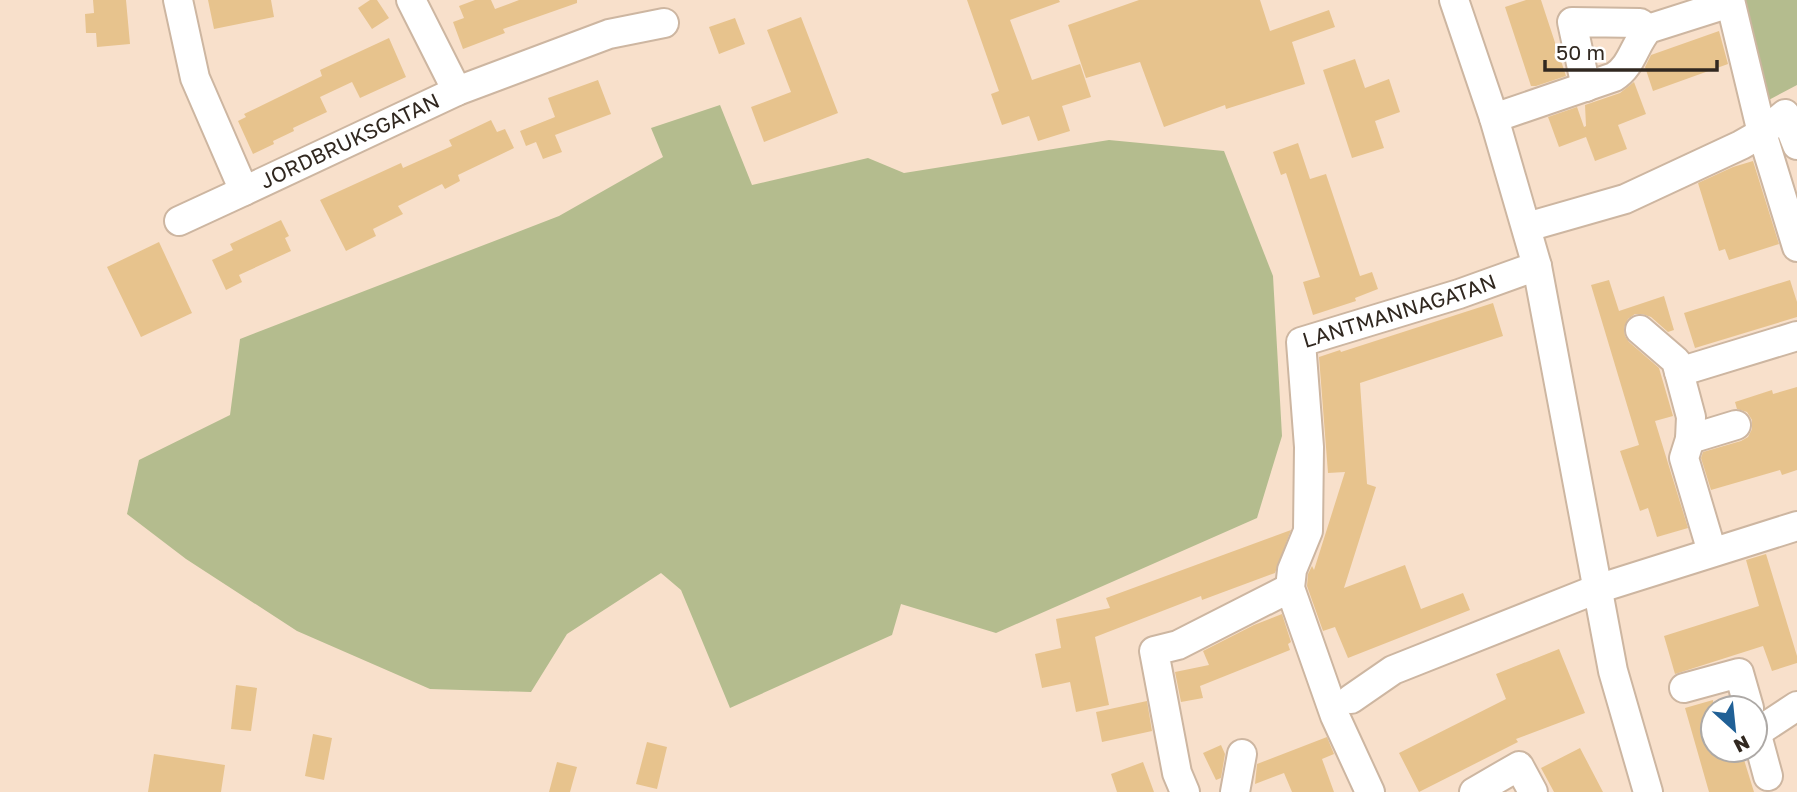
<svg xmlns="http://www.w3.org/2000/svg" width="1797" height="792" viewBox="0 0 1797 792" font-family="'Golos Text',sans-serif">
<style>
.green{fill:#b4bc8e}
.building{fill:#e7c38d}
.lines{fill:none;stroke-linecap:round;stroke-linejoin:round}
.minor-casing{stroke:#cdb6a1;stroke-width:32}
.minor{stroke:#fff;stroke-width:28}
.labels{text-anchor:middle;stroke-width:5;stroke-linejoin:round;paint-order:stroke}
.street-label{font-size:21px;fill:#312820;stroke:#fff}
</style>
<rect width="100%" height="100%" fill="#f8e0cb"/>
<path class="green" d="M1725 0H1797V85L1750 110Z
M720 105 752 185 868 158 904 173 1109 140 1224 151 1273 276 1282 436 1257 518 996 633 901 604 892 635 730 708 681 590 661 573 567 634 531 692 430 689 297 631 186 559 127 514 139 460 230 415 240 339 559 216 663 157 651 128Z"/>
<path class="building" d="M93 0H126L130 44 97 47 96 33H86L85 14 94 13Z
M208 0H271L274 17 214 29Z
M370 0H377L389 18 372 29 358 8Z
M475 0H491L495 9 519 0H577V3L503 29 505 33 463 49 453 22 464 18 459 6Z
M967 0H1059L1060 2 1010 20 1032 80 1080 64 1091 97 1062 106 1070 131 1038 141 1029 116 1002 125 991 94 999 91Z
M1139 0H1260L1270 31 1329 10 1335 27 1292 42 1305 84 1226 109 1225 105 1164 127 1140 62 1086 78 1068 25Z
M1526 0H1541L1566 76 1536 86H1531L1505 7Z
M801 17 838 113 764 142 751 107 791 92 767 30Z
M735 18 745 44 719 54 709 27Z
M1719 31 1728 64 1653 91 1645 67 1651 55Z
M389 38 406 77 360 98 352 82 320 97 327 112 293 128 294 131 273 141 274 144 253 154 238 121 246 117 244 114 322 76 320 70Z
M1355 59 1365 88 1389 79 1400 112 1375 121 1384 148 1352 158 1323 70Z
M598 80 611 114 555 135 562 152 543 159 536 142 526 146 520 131 555 117 548 98Z
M1634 82 1646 114 1618 125 1627 149 1595 161 1586 137 1559 147 1548 117 1577 107 1584 127 1586 126 1585 105 1620 93Z
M491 120 497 132 505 129 514 148 458 175 460 181 445 189 442 184 398 206 403 214 373 229 376 236 346 251 320 200 401 163 403 168 452 146 449 140Z
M1298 143 1310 179 1326 174 1360 276 1372 272 1378 289 1355 298 1356 301 1313 315 1303 282 1320 277 1286 173 1281 175 1273 152Z
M1753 161 1779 244 1729 260 1725 249 1719 251 1698 183 1733 167Z
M281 220 289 236 285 238 291 251 239 275 242 282 226 290 212 260 233 250 230 244Z
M159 242 192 313 141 337 107 267Z
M1609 280 1619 311 1664 296 1674 330 1668 332 1651 317 1642 314H1635L1628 319 1624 328 1625 336 1629 342 1659 368 1673 416 1655 421 1688 528 1657 537 1648 508 1640 511 1620 451 1639 445 1591 285Z
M1790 280 1797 302V317L1695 348 1684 313Z
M1493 303 1503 336 1360 383 1367 484 1376 487 1344 588 1405 565 1421 609 1463 593 1470 610 1348 658 1335 627 1323 631 1307 586 1308 574 1312 566 1314 570 1345 472 1328 473 1319 357 1340 350 1341 352Z
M1797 387V470L1782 475 1780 470 1711 490 1701 458 1703 452 1741 441 1748 437 1752 429V420L1747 412 1737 409 1735 402 1772 390 1773 394Z
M1291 530 1275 573 1202 600 1201 596 1095 637 1109 705 1076 712 1070 682 1042 688 1035 654 1061 648 1056 619 1110 608 1106 598Z
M1766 554 1797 656V663L1772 671 1763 646 1675 674 1664 636 1759 606 1746 560Z
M1282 614 1291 642 1288 644 1290 650 1200 686 1203 698 1181 702 1175 672 1209 665 1203 651 1254 625Z
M1559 649 1585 713 1516 739 1518 742 1419 792 1399 753 1506 699 1496 674Z
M236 685 257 688 251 731 231 729Z
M1713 700V750H1741L1754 792H1709L1685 708Z
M1147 701 1152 731 1102 742 1096 712Z
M313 734 332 738 324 780 305 776Z
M1327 737 1334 754 1322 759 1334 792H1292L1284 773 1255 784 1257 764Z
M647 742 667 747 657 789 636 784Z
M1221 745 1225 754 1221 778 1216 780 1203 753Z
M1580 748 1603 792H1554L1541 768Z
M154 754 225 765 221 792H148Z
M557 762 577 767 570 792H549Z
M1143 762 1154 792H1117L1111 774Z"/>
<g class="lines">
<defs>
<g id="minor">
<path id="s1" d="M178 0 195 78 244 191 457 91 609 34 664 23"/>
<path d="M411 0 457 91"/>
<path d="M1454 0 1494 118 1537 266 1613 671 1648 792"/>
<path d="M1730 0 1762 133 1797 247"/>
<path d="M1586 87 1572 22 1640 23 1648 29"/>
<path d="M1494 118 1614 77C1632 66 1634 45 1648 29L1730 3"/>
<path d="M179 221 244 191"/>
<path d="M1527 227 1625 199 1741 145 1762 133 1785 114 1797 145"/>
<path d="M1640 330 1676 361 1679 372 1797 336"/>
<path d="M1679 372 1691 417 1690 439 1684 458 1712 552"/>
<path d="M1690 439 1736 425"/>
<path d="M1684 688 1739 673 1749 708"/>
<path d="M1351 699 1393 670 1597 589 1797 526"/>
<path d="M1755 728 1768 776"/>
<path d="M1756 733 1797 706"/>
<path d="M1185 792 1177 773 1154 651 1178 645 1290 588"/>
<path d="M1235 792 1242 754"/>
<path id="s2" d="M1370 792 1335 716 1290 588 1292 570 1308 531 1309 447 1301 342 1459 294 1537 266"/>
<path d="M1474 792 1519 766 1533 792"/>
</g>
</defs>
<use href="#minor" class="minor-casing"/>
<use href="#minor" class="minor"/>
</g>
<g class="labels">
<g class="street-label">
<text dy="7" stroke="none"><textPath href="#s1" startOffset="320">JORDBRUKSGATAN</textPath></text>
<text dy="7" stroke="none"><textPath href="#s2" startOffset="572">LANTMANNAGATAN</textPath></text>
</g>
</g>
<g transform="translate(1734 729) rotate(153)"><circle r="33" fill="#ffffff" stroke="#ada9a6" stroke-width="2"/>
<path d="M0-5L12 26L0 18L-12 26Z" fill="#206096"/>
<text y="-10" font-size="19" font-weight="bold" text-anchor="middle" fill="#312820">N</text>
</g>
<path d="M1545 60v10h172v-10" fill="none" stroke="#312820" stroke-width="3.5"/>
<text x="1556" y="60" font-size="21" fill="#312820" stroke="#ffffff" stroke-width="5" paint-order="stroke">50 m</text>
</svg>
